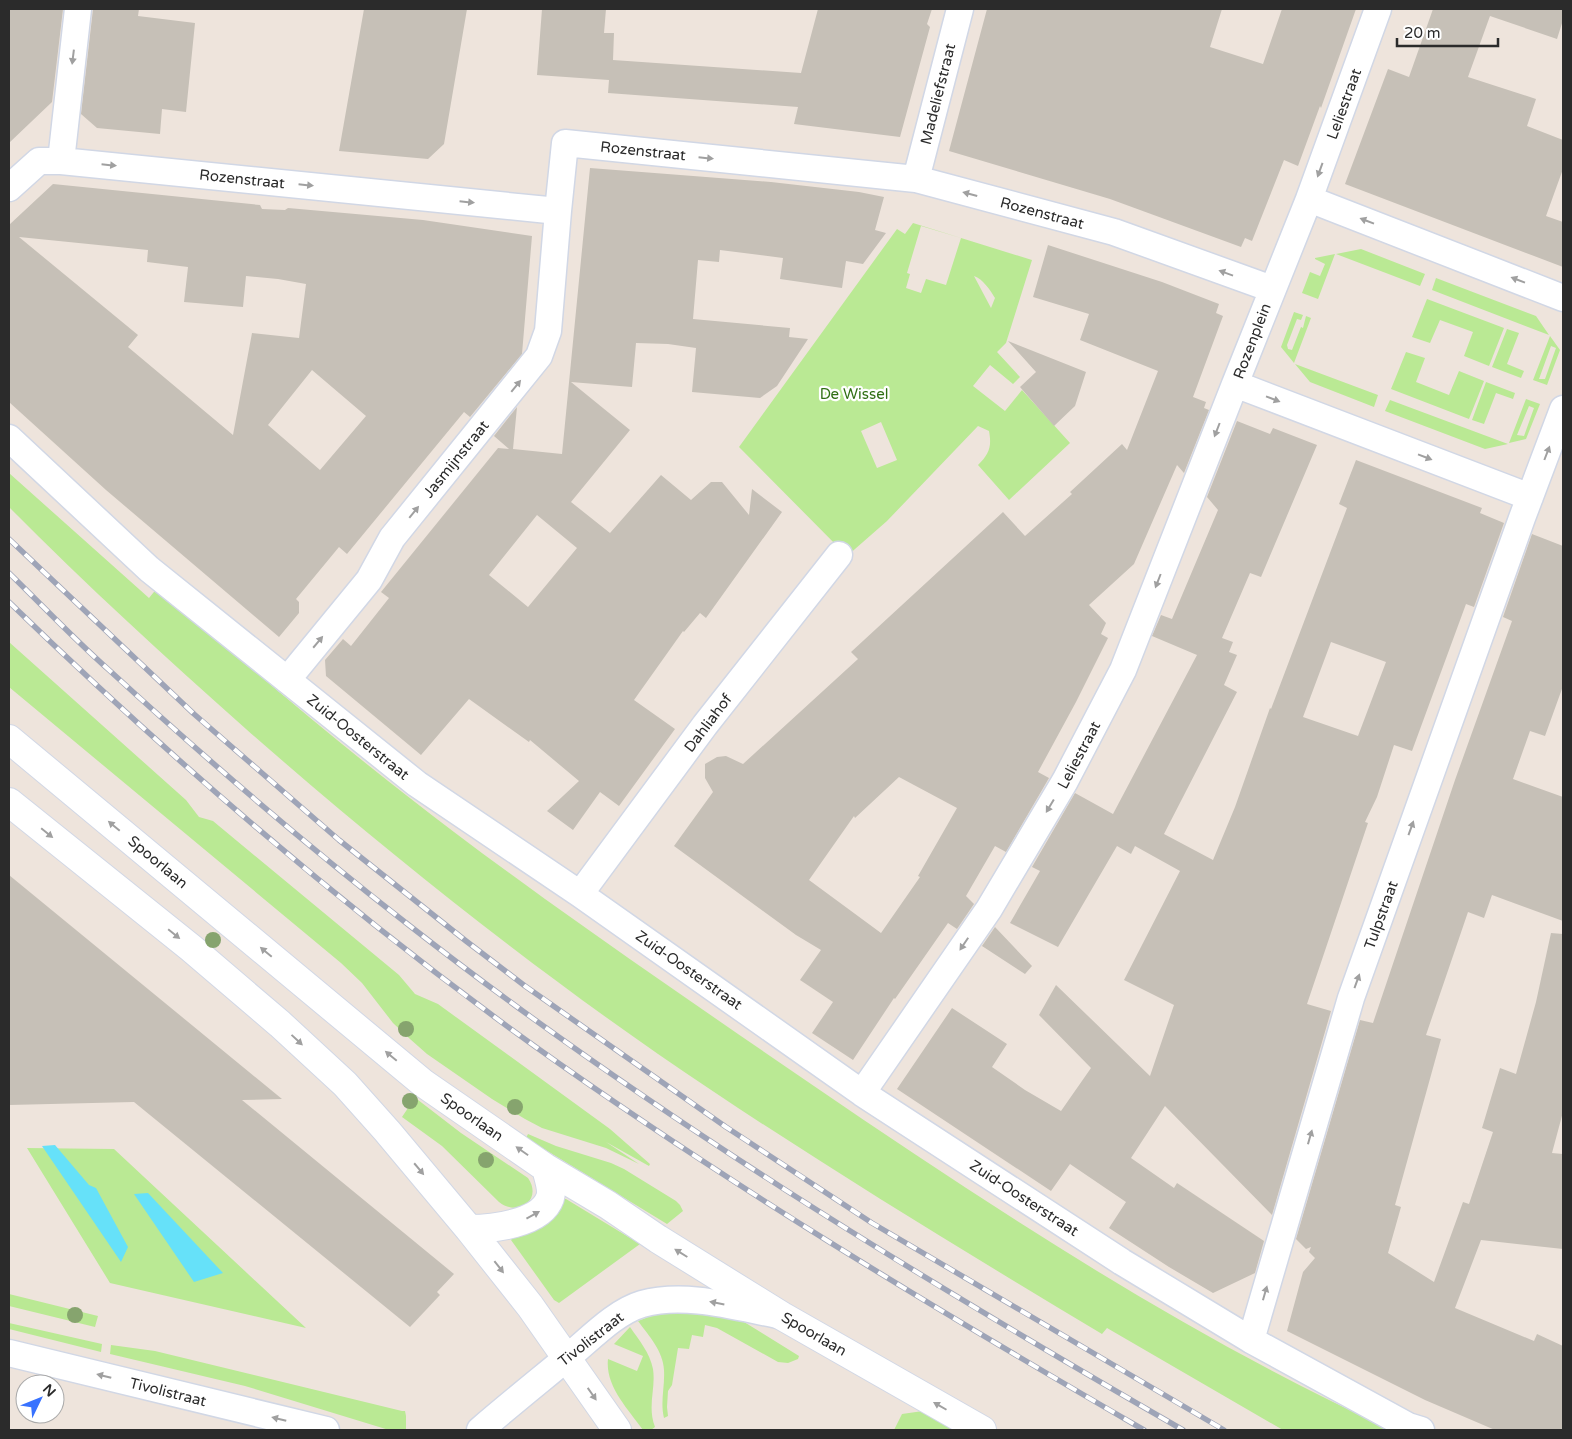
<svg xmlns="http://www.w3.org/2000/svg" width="1572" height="1439" viewBox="0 0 1572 1439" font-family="'Varela Round',sans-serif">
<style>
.green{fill:#bae994;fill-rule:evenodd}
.water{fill:#66e1f9}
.building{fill:#c6c0b7;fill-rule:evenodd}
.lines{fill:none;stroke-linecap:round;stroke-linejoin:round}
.street-casing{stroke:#d1d7e5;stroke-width:29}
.secondary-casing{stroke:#d1d7e5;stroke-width:30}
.street{stroke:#fff;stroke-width:26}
.secondary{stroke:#fff;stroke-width:28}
.rail-casing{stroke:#9ea4b7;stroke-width:5.5}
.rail{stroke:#fff;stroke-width:4;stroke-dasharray:11;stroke-linecap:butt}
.tree{fill:#86a46e}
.oneway{fill:#a0a0a0}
.labels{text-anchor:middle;stroke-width:4.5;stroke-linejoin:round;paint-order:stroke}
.street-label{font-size:15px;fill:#2b2b2b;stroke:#fff}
.park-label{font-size:15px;fill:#306f14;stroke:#fff}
</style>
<rect width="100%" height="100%" fill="#eee4dc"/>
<path class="green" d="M913 223 1032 260 1006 343 997 352 1020 377 1013 384 990 365 973 386 1005 411 1022 390 1070 443 1009 500 978 465C989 454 992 447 989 431L978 426 887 521 847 556 739 447 897 229 905 234ZM921 226 961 238 946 285 926 279 921 293 906 288 910 274 907 273ZM974 276C983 279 990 290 995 298L991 308ZM881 422 897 460 877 468 861 431Z
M1361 249 1425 274 1420 286 1336 254Z
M1335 254 1318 299 1302 293 1310 272 1320 276 1325 264 1315 259V258Z
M1436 278 1536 316 1549 335 1432 290Z
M1427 299 1504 328 1489 366 1464 356 1473 332 1440 320 1430 343 1412 337Z
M1294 312 1303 315 1301 320 1297 319 1287 345 1288 349 1292 350 1301 327 1303 328 1306 316 1311 318 1294 363 1281 347Z
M1507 329 1519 333 1507 364 1524 371 1521 378 1492 367Z
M1550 336 1560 350 1547 385 1533 380ZM1551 346 1556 348 1545 379H1539Z
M1406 352 1425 358 1416 382 1449 395 1459 371 1484 381 1469 419 1391 389Z
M1295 364 1378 395 1374 407 1310 382Z
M1486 382 1515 393 1513 399 1496 393 1484 424 1472 420Z
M1526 399 1540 404 1526 439 1509 443ZM1529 406 1534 408 1524 436 1517 435Z
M1390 400 1508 444 1485 449 1385 411Z
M9 473 149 598 158 587C254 672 352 755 454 832 484 855 515 877 545 899 633 962 722 1023 811 1084 997 1211 1187 1336 1392 1430H1283L1107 1328 1102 1334C952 1244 802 1153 658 1054 514 954 377 844 246 729 165 657 85 584 9 507Z
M9 642 186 800 199 817 213 821 219 826 399 975 415 994 438 1004 610 1129 650 1164 649 1166 606 1142 639 1164 606 1148 542 1128 525 1119 492 1099 427 1054 410 1039 393 1023 362 983 341 963 9 687Z
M409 1093 461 1133 528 1178C543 1200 518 1217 499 1202L442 1146 402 1117 408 1108 402 1103Z
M528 1134 556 1146 611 1163 624 1169 676 1201 680 1205 683 1211 667 1224 526 1138Z
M27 1148 114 1149 306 1328 110 1283Z
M563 1199H566L640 1244 559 1303 554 1300 511 1240 514 1236Z
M9 1294 98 1316 95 1327 9 1306Z
M666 1310 736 1317 799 1356 798 1359 788 1363 778 1362 717 1328 705 1325 703 1337 692 1335 689 1349 678 1348 672 1385 668 1391 667 1407 668 1416 664 1418C660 1402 665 1387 664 1370 663 1351 649 1336 638 1321Z
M9 1323 102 1344 101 1352 9 1329Z
M630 1327C639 1340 650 1353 653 1369 656 1389 647 1406 655 1427L651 1430H643C628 1409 605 1386 608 1359L637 1371 643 1356 614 1344Z
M111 1345 155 1351 402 1411H405L406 1416V1430H389L245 1386 110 1354Z
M923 1411 956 1430H894L902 1414Z"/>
<path class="water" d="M55 1145 89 1185 96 1188 128 1247 121 1262 42 1146Z
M148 1193 223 1273 194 1282 134 1194Z"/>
<path class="building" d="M9 9H63L52 102 9 143Z
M93 9H139L138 16 195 23 186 112 162 109 160 134 97 128 81 114Z
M364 9H467L444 144 428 159 339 151Z
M542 9H606L604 33H614L613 60 801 73 818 9H932L927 24 930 27 900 137 794 124 798 107 608 93 609 80 537 75Z
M987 9H1222L1210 47 1263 64 1282 9H1356L1321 108 1320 106 1298 166 1284 160 1252 241 1245 238 1241 247 1110 199 949 151Z
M1433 9H1563V20L1557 39 1490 16 1468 77 1536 99 1527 126 1563 140V169L1546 216 1563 222V267L1345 184 1388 69 1409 77Z
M590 168 771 182 859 192 884 197 875 230 886 233 863 264 846 261 842 288 780 279 783 258 720 250 719 262 698 260 693 319 790 328 789 337 808 339 777 386 760 398 692 392 696 348 668 344 636 343 632 387 571 382 630 430 571 502 610 533 661 475 691 500 711 482H722L749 515 752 489 782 512 706 618 700 613 684 632 683 631 634 700 675 729 619 806 600 792 573 830 547 811 579 781 530 740 529 742 469 699 421 755 326 676 325 660 343 639 351 646 389 598 381 592 498 448 509 449 494 436 517 407 513 449 562 454ZM537 515 577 548 528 607 489 575Z
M53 184 260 205 262 209 285 210 288 208 423 220 532 236 522 354 470 417 464 412 347 554 339 547 296 599 299 602V613L279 637 106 490 9 402V225ZM19 237 148 250 147 262 188 267 184 302 243 307 246 276 278 279 306 284 299 338 252 333 233 435 128 347 138 335ZM312 370 366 416 320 470 268 425Z
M1048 245 1162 282 1219 304 1216 313 1223 316 1193 397 1206 402 1204 408 1209 410 1184 473 1177 465 1134 564 1089 605 1106 623 1101 634 1108 638 1076 702 1038 772 1049 778 1006 852 995 846 966 896 974 904 957 929 948 923 895 999 894 998 853 1060 812 1033 833 1002 800 980 821 950 796 935 674 846 713 792 705 778V764L717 757 726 756 743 764 858 659 851 652 1003 512 1025 536 1072 494 1070 492 1122 444 1127 450 1158 371 1080 340 1089 314 1033 297ZM899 777 957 808 918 876 920 877 881 933 809 880 854 816 855 818Z
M1008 341 1086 372 1075 406 1054 426 1020 387 1036 372Z
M1237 421 1270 434 1273 428 1317 445 1261 577 1250 573 1222 638 1233 642 1229 652 1237 655 1224 685 1237 692 1164 834 1213 860 1235 807 1270 708 1271 709 1347 508 1339 504 1356 460 1482 508 1480 513 1504 523 1474 607 1466 604 1412 751 1394 745 1377 797 1365 822 1368 823 1307 1004 1331 1011 1272 1215 1165 1106 1131 1158 1174 1188 1177 1183 1264 1241 1255 1273 1213 1293 1169 1267 1109 1228 1126 1202 1070 1164 1051 1191 897 1089 952 1008 1007 1044 992 1067 1025 1090 1061 1111 1091 1068 1039 1015 1056 985 1150 1076 1174 1005 1124 980 1180 871 1135 846 1131 854 1117 846 1058 947 1010 923 1040 871 1032 867 1075 793 1113 814 1197 655 1152 636 1161 615 1172 619 1218 510 1207 497ZM1331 642 1386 662 1358 736 1303 717Z
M1532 534 1563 546V686L1545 736 1530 731 1513 779 1563 797V921L1492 895 1484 918 1468 912 1426 1035 1441 1039 1395 1205 1401 1207 1388 1253 1434 1282 1463 1202 1469 1204 1493 1132 1482 1128 1500 1068 1516 1074 1536 1002 1551 933 1563 934V1112L1552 1153 1563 1154V1249L1481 1240 1455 1308 1534 1341 1537 1334 1563 1346V1430H1495L1425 1400 1287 1331 1303 1272 1315 1258 1309 1252 1311 1247 1306 1249 1296 1239 1360 1020 1373 1023 1455 780 1512 621 1503 617Z
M9 875 282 1099 242 1100 454 1274 437 1292 440 1295 410 1327 134 1102 9 1105Z
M995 927 1032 966 1025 974 982 946Z"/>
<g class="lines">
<defs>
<path id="street" d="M61 161 78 9
M916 179 960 9
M9 188 39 161H61L558 211 565 143 916 179 1114 232 1272 289
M1309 199 1378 9
M9 438 149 569 417 784 580 894 862 1093 1122 1262 1251 1340 1408 1426 1421 1430
M1530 497 1235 384 1309 199 1563 298
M287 680 369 580 392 538 539 356 548 331 558 211
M580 894 705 725 839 555
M862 1093 989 909 1065 781 1123 670 1235 384
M1251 1340 1351 998 1522 518 1563 409
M9 1353 326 1430
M480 1430C509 1405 539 1381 568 1357 590 1339 615 1312 642 1304 685 1292 736 1307 778 1315"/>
<path id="secondary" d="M9 739 423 1083 546 1168 608 1205 658 1239 782 1316 982 1430
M9 802 191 948 280 1024 345 1084 387 1131 469 1229 530 1306 617 1430
M469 1229C491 1229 541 1224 550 1198 553 1189 548 1177 546 1168"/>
</defs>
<use href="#street" class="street-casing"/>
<use href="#secondary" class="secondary-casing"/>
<use href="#street" class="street"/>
<use href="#secondary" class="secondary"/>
<defs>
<path id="rail" d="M9 539 194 714 339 840 466 941 525 986 726 1127 872 1223 1224 1430
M9 573C42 605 74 639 109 670 206 759 306 845 410 926 653 1116 917 1276 1183 1430
M9 602C173 761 347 911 533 1045 729 1185 935 1309 1144 1430"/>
</defs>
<use href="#rail" class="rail-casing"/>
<use href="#rail" class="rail"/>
</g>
<g class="tree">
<circle cx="213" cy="940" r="8"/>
<circle cx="406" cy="1029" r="8"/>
<circle cx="410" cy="1101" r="8"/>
<circle cx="515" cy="1107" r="8"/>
<circle cx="486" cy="1160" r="8"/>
<circle cx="75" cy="1315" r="8"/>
</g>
<defs><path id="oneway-solid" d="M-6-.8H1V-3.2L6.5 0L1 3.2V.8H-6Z" transform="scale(1.25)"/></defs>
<g class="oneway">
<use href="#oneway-solid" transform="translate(73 57) rotate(97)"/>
<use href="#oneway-solid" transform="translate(706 158) rotate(6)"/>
<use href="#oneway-solid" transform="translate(109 165) rotate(6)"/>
<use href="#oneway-solid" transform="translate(1320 170) rotate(110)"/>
<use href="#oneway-solid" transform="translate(306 185) rotate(6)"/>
<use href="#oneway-solid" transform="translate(970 194) rotate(-165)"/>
<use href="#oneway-solid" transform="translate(467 202) rotate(6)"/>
<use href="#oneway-solid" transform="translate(1367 221) rotate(-159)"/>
<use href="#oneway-solid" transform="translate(1226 273) rotate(-160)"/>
<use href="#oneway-solid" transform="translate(1518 280) rotate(-159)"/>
<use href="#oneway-solid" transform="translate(516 386) rotate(-51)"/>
<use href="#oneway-solid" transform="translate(1273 399) rotate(21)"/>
<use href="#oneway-solid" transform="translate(1217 430) rotate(111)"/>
<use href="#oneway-solid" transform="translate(1547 453) rotate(-69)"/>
<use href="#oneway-solid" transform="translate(1425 457) rotate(21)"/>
<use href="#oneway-solid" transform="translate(414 512) rotate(-51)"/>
<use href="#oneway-solid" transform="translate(1158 581) rotate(111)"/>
<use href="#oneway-solid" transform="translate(318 642) rotate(-50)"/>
<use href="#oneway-solid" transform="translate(1050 806) rotate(121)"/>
<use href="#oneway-solid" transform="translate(114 826) rotate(-140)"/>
<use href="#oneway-solid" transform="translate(1411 828) rotate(-70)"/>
<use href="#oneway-solid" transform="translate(47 833) rotate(39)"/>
<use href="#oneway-solid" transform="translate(174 934) rotate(39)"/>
<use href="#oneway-solid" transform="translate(964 944) rotate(124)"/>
<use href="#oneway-solid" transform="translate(266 952) rotate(-140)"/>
<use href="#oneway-solid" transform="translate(1357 981) rotate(-70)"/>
<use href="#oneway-solid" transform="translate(297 1040) rotate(43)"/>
<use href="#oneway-solid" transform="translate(391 1056) rotate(-140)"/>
<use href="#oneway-solid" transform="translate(1310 1137) rotate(-74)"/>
<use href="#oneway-solid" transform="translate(522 1151) rotate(-145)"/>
<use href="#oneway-solid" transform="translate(419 1169) rotate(50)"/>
<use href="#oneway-solid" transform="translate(533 1215) rotate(-29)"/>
<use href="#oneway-solid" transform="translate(681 1253) rotate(-148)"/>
<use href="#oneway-solid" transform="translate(499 1267) rotate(52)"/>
<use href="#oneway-solid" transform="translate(1265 1293) rotate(-74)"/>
<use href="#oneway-solid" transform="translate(717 1303) rotate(-169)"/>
<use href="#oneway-solid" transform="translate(104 1376) rotate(-166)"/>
<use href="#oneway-solid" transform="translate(592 1394) rotate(55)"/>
<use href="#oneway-solid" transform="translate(940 1406) rotate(-150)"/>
<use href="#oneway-solid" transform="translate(279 1419) rotate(-166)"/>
</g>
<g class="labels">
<g class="street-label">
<text transform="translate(938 94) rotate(-76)" y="5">Madeliefstraat</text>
<text transform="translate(1344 104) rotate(-70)" y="5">Leliestraat</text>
<text transform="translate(643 151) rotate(6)" y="5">Rozenstraat</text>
<text transform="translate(242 179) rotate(6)" y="5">Rozenstraat</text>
<text transform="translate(1042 213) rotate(15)" y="5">Rozenstraat</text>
<text transform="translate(1252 341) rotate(-69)" y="5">Rozenplein</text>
<text transform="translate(456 459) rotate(-51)" y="5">Jasmijnstraat</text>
<text transform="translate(708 723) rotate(-53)" y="5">Dahliahof</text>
<text transform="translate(358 737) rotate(39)" y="5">Zuid-Oosterstraat</text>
<text transform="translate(1079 755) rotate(-62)" y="5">Leliestraat</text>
<text transform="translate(158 862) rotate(40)" y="5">Spoorlaan</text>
<text transform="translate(1381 915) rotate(-70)" y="5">Tulpstraat</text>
<text transform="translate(689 970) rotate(35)" y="5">Zuid-Oosterstraat</text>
<text transform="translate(472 1117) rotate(35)" y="5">Spoorlaan</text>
<text transform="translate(1024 1198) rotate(33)" y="5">Zuid-Oosterstraat</text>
<text transform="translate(814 1334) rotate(30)" y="5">Spoorlaan</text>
<text transform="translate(591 1339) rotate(-38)" y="5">Tivolistraat</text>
<text transform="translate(168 1392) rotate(14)" y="5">Tivolistraat</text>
</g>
<g class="park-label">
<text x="854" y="399">De Wissel</text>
</g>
</g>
<rect width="1572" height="1439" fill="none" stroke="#2b2b2b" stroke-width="20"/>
<g transform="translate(40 1399) rotate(47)"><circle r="24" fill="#ffffff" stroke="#aaaaaa"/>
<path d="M0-4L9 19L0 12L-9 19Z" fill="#3872ff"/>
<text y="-8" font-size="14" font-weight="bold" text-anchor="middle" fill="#2b2b2b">N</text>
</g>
<path d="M1397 38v8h101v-8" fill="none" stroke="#2b2b2b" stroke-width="2.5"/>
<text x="1404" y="38" font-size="15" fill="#2b2b2b" stroke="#ffffff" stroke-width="4" paint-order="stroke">20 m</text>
</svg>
